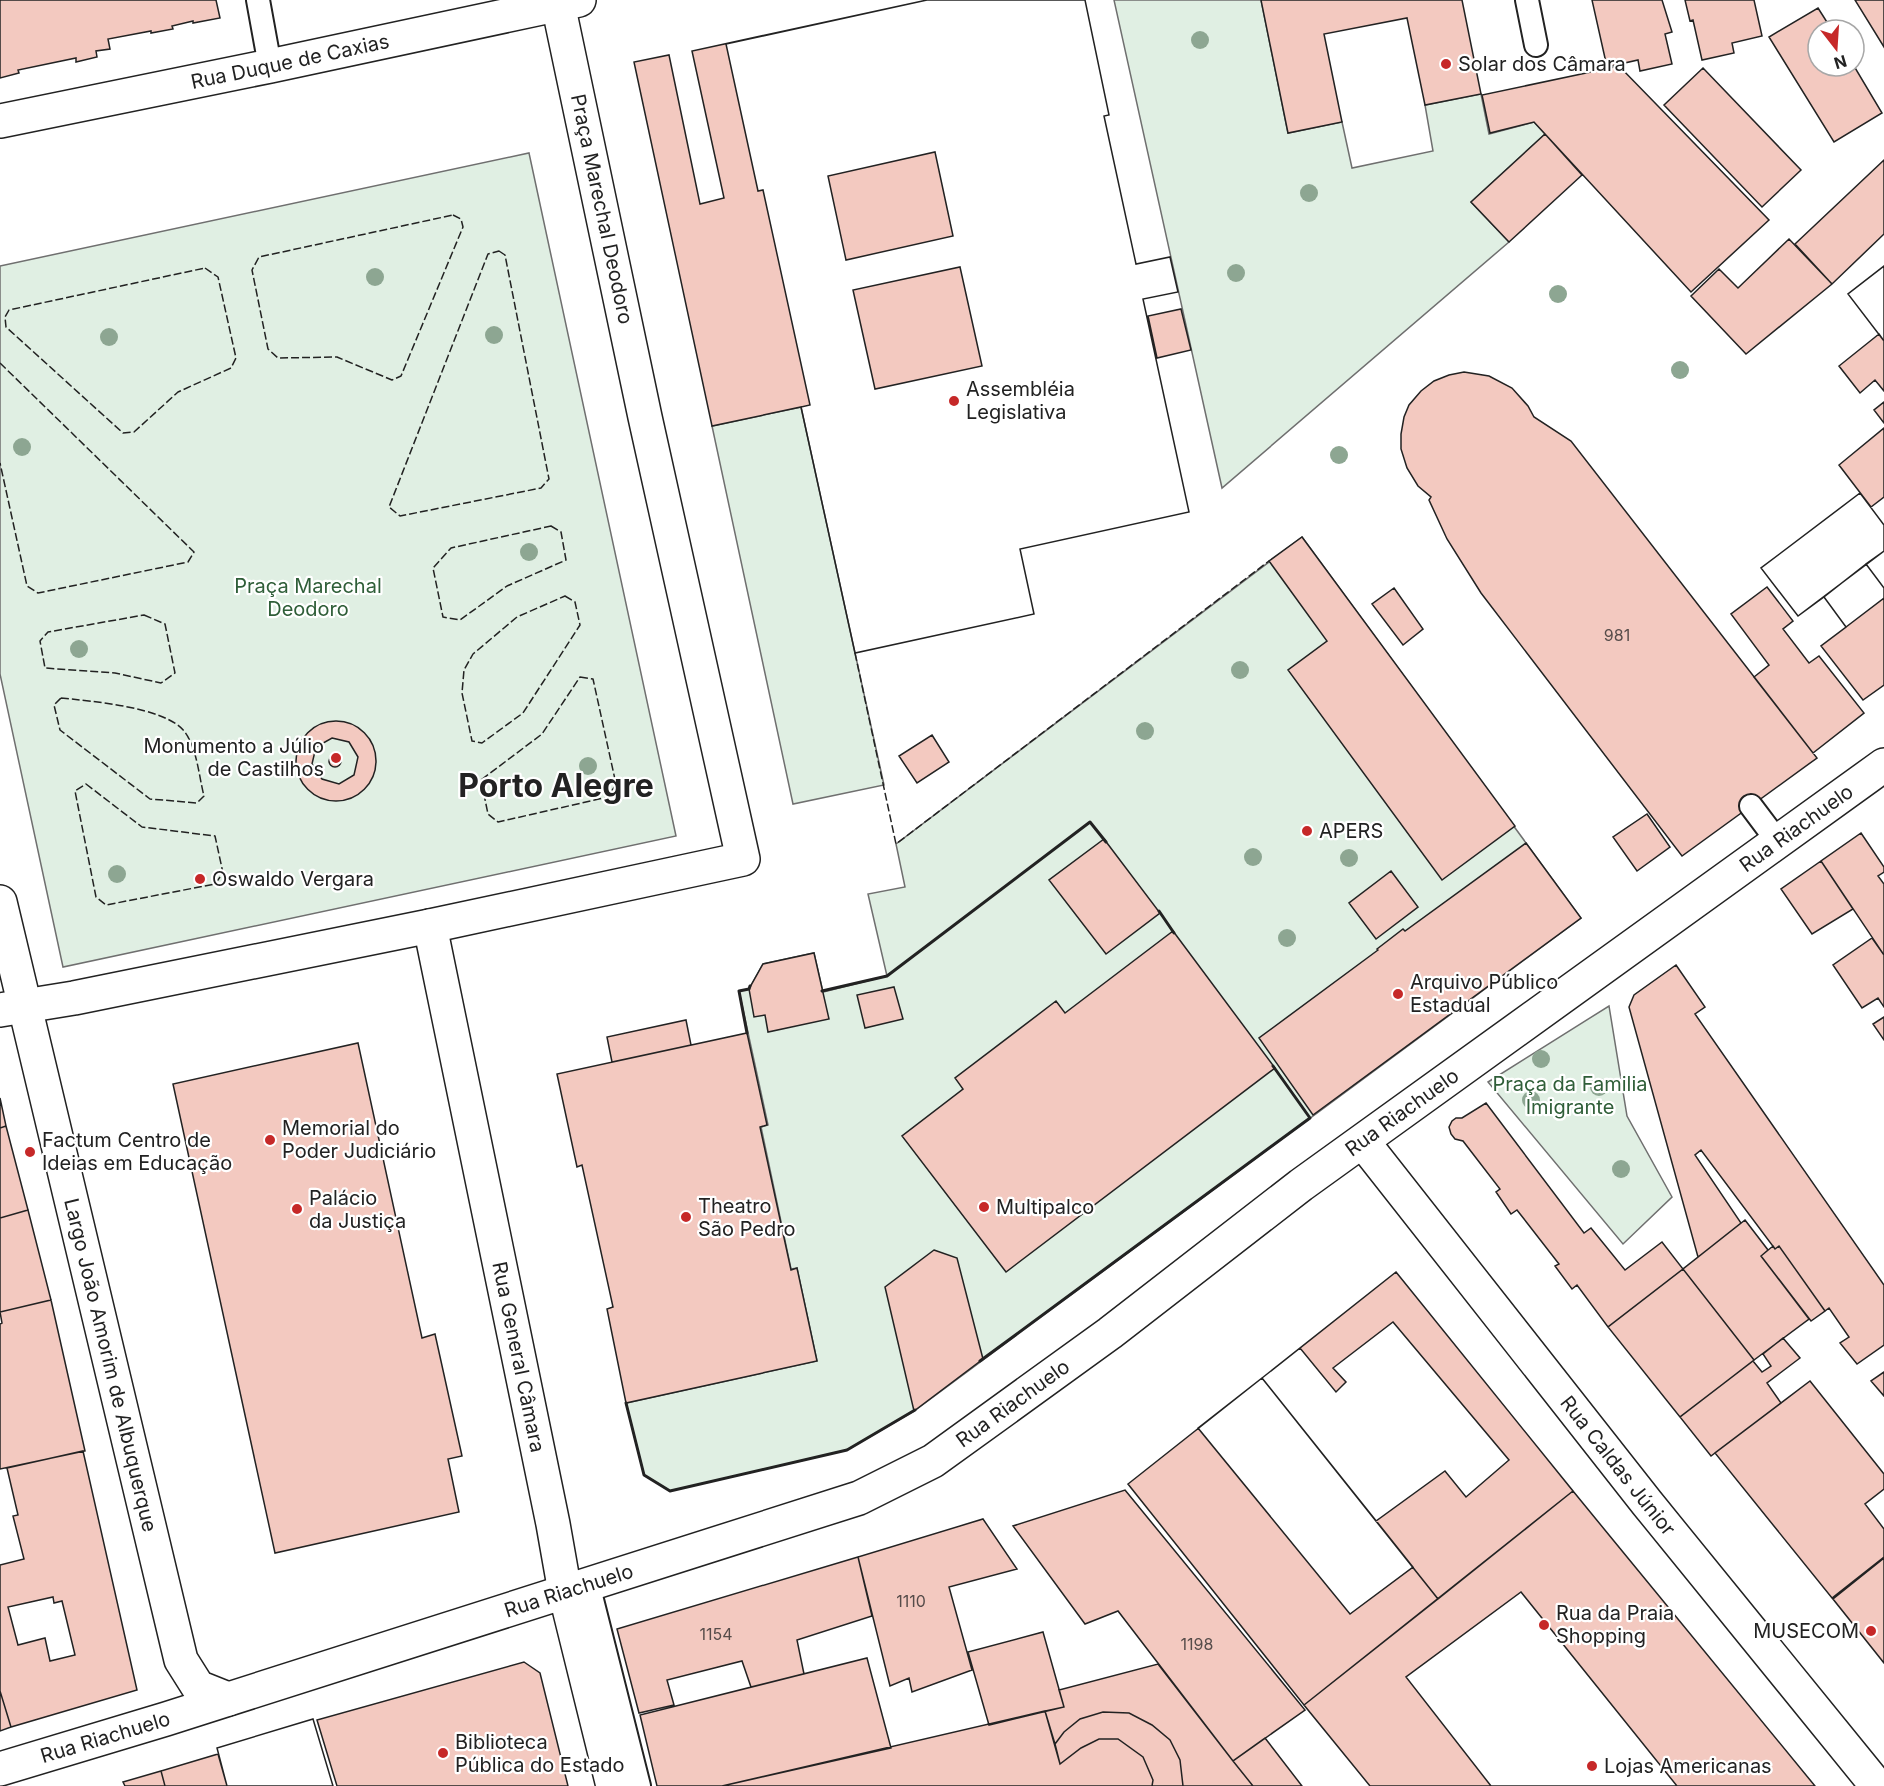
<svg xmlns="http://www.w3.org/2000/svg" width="1884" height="1786" viewBox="0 0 1884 1786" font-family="Inter,sans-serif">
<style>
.green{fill:#e0efe3;stroke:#6f6f6f;stroke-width:1.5}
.building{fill:#f3c9c0;stroke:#222;stroke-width:1.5;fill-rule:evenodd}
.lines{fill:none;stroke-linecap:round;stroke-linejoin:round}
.lane-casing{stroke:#222;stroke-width:26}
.street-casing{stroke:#222;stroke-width:36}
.secondary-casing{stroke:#222;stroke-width:36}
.lane{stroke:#fff;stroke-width:22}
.street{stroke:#fff;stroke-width:33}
.secondary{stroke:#fff;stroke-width:33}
.fence{stroke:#222;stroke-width:1.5;stroke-dasharray:8 3;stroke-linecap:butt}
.wall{stroke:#222;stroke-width:3}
.tree{fill:#8da692}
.poi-dot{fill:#c62828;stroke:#fff;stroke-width:2}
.labels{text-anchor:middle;stroke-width:4.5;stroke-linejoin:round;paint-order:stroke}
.number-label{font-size:16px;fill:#564c4a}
.street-label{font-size:20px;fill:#222;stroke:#fff}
.poi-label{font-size:20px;fill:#222;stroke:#fff;text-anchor:start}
.park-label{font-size:20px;fill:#2f5e38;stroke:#fff}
.town-label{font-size:32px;font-weight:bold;fill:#222;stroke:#fff}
</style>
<rect width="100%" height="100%" fill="#fff"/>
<path class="green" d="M1114 0H1261L1288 133 1342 122 1352 168 1433 151 1425 105 1481 94 1489 134 1534 122 1545 134 1471 202 1509 242 1222 488Z
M529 153 676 836 63 967 0 674V266Z
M801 407 884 785 793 804 712 426Z
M1302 537 1581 918 914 1411 847 1450 670 1491 644 1475 626 1403 817 1361 797 1268 791 1269 761 1127 768 1125 739 991 749 989 763 964 814 953 823 992 887 976 868 894 905 887 896 844Z
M1609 1006 1627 1116 1672 1197 1623 1244 1488 1082Z"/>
<path class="building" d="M0 0H216L220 18 193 23V21L172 26 173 29 151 33V31L108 39 110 49 96 51 97 57 76 62V58L18 70 19 73 0 78Z
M927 0H1085L1109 115 1104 116 1136 264 1170 257 1178 292 1143 299 1189 512 1020 549 1034 614 855 653 801 407 810 405 763 190 758 191 726 44ZM935 152 953 236 846 260 828 176ZM960 267 982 366 875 389 853 290Z
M927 0H1085L1109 115 1104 116 1136 264 1170 257 1178 292 1143 299 1189 512 1020 549 1034 614 855 653 801 407 712 426 634 62 669 55 700 204 724 198 692 51Z
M1261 0H1462L1481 94 1425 105 1407 18 1324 34 1342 122 1288 133Z
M1592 0H1662L1672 32 1665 34 1672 64 1640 71 1638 60 1607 67Z
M1685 0H1754L1762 36 1732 43 1734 53 1702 60 1693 20 1690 21Z
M1855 0H1884V47Z
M1818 8 1832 30H1818V66H1854L1882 113 1834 142 1769 37Z
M1619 66 1769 220 1691 292 1534 122 1490 133 1482 95Z
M1703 68 1801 170 1762 207 1664 105Z
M1545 134 1582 175 1509 242 1471 202Z
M1884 160V234L1832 284 1795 244Z
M1789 239 1832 284 1746 354 1691 296 1719 269 1738 288Z
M1884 266V341L1848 294Z
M1884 266V341L1848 294Z
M1181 309 1191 350 1157 358 1148 316Z
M1879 334 1884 341V391L1875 380 1860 393 1839 366Z
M1464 372 1489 376 1512 388 1528 406 1534 417 1571 441 1817 758 1682 856 1481 593 1447 539 1429 500 1431 497 1418 486 1407 468 1401 449V434L1404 417 1409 405 1421 391 1434 381 1449 375Z
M1884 402V423L1874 410Z
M1884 428V497L1871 507 1839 465Z
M1860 493 1884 525V551L1866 564 1884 588V685L1863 700 1821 646 1846 627 1824 597 1798 616 1761 568Z
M1860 493 1884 525V551L1798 616 1761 568Z
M1302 537 1515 826 1442 880 1288 670 1327 641 1269 561Z
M1866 564 1884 588V598L1846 627 1824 597Z
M1767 587 1793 621 1783 629 1809 663 1819 656 1864 713 1813 753 1754 677 1769 665 1731 614Z
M1394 588 1423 629 1403 645 1372 604Z
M296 761a40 40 0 1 1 80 0a40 40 0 1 1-80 0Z
M932 735 949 762 917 783 899 756Z
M332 738 349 742 358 757 354 775 339 784 322 779 312 764 316 747Z
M329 761a6 6 0 1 1 12 0a6 6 0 1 1-12 0Z
M1647 814 1670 847 1637 871 1613 837Z
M1861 833 1884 867V872L1878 876 1884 884V955L1821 861Z
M1104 839 1160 913 1106 954 1049 880Z
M1526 843 1581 918 1313 1115 1259 1038 1378 950 1377 949 1403 929 1405 931Z
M1821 861 1853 909 1812 934 1781 889Z
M1391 871 1418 907 1376 939 1349 903Z
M1173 931 1275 1068 1006 1272 902 1136 963 1089 955 1078 1056 1001 1065 1013Z
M1872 938 1884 955V1007L1878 998 1862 1008 1833 965Z
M814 953 829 1019 768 1032 765 1015 754 1017 749 989 763 964Z
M1676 965 1705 1007 1695 1014 1884 1285V1345L1857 1364 1840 1343 1849 1337 1829 1308 1825 1311 1779 1246 1775 1249 1701 1150 1695 1155 1741 1223 1698 1257 1629 1007 1634 995Z
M894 987 903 1019 865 1028 857 995Z
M1884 1017V1040L1873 1024Z
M686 1020 691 1045 612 1062 607 1037Z
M747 1033 767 1125 760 1127 791 1270 797 1268 817 1361 626 1403 607 1309 613 1307 582 1165 577 1167 557 1074Z
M358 1043 422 1338 435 1334 462 1456 448 1459 459 1512 275 1553 173 1084Z
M0 1098 6 1126 0 1128Z
M1486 1103 1584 1233 1591 1228 1625 1270 1662 1242 1683 1269 1608 1327 1577 1285 1572 1289 1555 1266 1559 1264 1517 1210 1511 1214 1496 1192 1500 1189 1463 1141 1455 1139 1451 1134 1449 1127 1452 1121 1456 1118H1462Z
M6 1126 28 1210 0 1218V1128Z
M28 1210 51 1300 0 1312V1218Z
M1745 1220 1768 1250 1761 1256 1809 1319 1754 1360 1683 1269Z
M1773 1246 1775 1249 1779 1246 1825 1311 1811 1321 1761 1256Z
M934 1250 957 1258 983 1359 914 1411 885 1287Z
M1683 1269 1754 1360 1680 1417 1608 1327Z
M1396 1272 1573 1491 1438 1599 1262 1378Z
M51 1300 85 1451 0 1469V1324L2 1323 0 1312Z
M1393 1322 1509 1460 1466 1497 1445 1471 1376 1521 1262 1378 1300 1348 1336 1392 1346 1382 1333 1368Z
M1783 1338 1800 1358 1767 1383 1781 1403 1711 1456 1680 1417 1753 1361 1762 1372 1771 1366 1763 1354Z
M1884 1372V1396L1871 1381Z
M1262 1378 1438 1599 1304 1705 1128 1484Z
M1262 1378 1413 1567 1350 1614 1198 1428Z
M1810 1381 1884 1474V1489L1865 1504 1884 1529V1557L1832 1598 1715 1453Z
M83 1451 137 1690 11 1727 0 1691V1565L24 1559 13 1516 18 1515 7 1468ZM53 1597 54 1603 62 1601 75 1655 50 1661 45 1638 18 1645 8 1607Z
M1125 1490 1305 1710 1233 1761 1118 1611 1085 1624 1013 1526Z
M1573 1491 1609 1535 1815 1786H1370L1304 1705Z
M983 1519 1017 1569 949 1587 972 1670 912 1692 909 1678 890 1686 858 1557Z
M858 1557 872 1616 797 1640 804 1674 751 1687 742 1661 667 1680 674 1705 639 1713 617 1629Z
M1884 1558V1663L1833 1599Z
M1521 1592 1677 1786H1491L1406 1677Z
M1043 1632 1064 1707 989 1725 968 1652Z
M867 1658 891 1748 722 1786H657L640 1715Z
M524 1662 540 1673 568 1786H337L317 1720Z
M1158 1664 1233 1761 1253 1786H1183L1180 1760 1170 1740 1152 1725 1129 1713 1103 1712 1080 1719 1064 1732 1055 1744 1045 1711 1064 1707 1059 1690Z
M0 1691 11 1727 0 1731Z
M1045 1711 1060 1764 1081 1748 1099 1739H1118L1143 1757 1153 1780 1152 1786H722Z
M1103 1712 1129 1713 1152 1725 1170 1740 1180 1760 1183 1786H1152L1153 1780 1143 1757 1118 1739H1099L1081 1748 1060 1764 1055 1744 1064 1732 1080 1719Z
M313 1719 333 1786H227L217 1748Z
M313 1719 333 1786H227L217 1748Z
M1265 1738 1302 1786H1253L1233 1761Z
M218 1754 227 1786H165L161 1771Z
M161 1771 165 1786H125L123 1782Z"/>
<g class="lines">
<defs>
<path id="lane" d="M258 0 270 66
M1527 0 1536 45
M1751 806 1778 842
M588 1584 639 1786"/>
<g id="street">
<path id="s1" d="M0 902 181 1660 198 1687 228 1699"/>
<path id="s2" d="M430 926 553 1524 565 1592 613 1786"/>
<path d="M0 1010 74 998 430 926 743 859 645 417 558 4"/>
</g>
<g id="secondary">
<path id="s3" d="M0 121 270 66 579 0"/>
<path id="s4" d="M1363 1142 1647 1503 1877 1786"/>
<path id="s5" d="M0 1769 166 1719 859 1498 933 1461 1110 1333 1301 1185 1884 765"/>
</g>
</defs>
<use href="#lane" class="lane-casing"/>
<use href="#street" class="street-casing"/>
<use href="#secondary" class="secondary-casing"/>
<use href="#lane" class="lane"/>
<use href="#street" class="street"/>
<use href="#secondary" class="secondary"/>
<path class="fence" d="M453 215 461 219 463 227 401 376 392 380 337 357 278 358 268 349 252 270 259 257Z
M499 251 505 255 549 479 541 488 400 516 389 507 488 254Z
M205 268 218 277 236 358 231 368 178 392 134 432 123 433 6 327 5 317 9 310Z
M0 363 194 552 188 562 38 593 27 586 0 463
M551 526 561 532 566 560 507 586 460 620 443 617 433 568 451 548Z
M565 596 575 602 580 625 523 713 482 743 472 741 462 693 464 670 473 654 517 617Z
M144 615 165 624 175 673 161 683 115 673 45 668 40 641 48 632Z
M855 653 896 844 1269 561
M580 677 593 679 616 784 608 797 498 822 488 814 481 780 542 734Z
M61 698C90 701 165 707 184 731 197 747 199 777 204 796L197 803 150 799 60 730 54 705Z
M86 784 142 827 215 836 223 873 215 884 106 905 96 897 75 791Z"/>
<path class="wall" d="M1159 911 1174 933
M822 991 887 976 1090 822 1106 842
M747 1033 739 991 749 989 750 986
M980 1361 1310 1118 1273 1066
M626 1403 644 1475 670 1491 847 1450 915 1410"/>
</g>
<g class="tree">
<circle cx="1200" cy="40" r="9"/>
<circle cx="1309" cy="193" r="9"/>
<circle cx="1236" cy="273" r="9"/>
<circle cx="375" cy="277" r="9"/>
<circle cx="1558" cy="294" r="9"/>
<circle cx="494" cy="335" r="9"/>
<circle cx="109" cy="337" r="9"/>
<circle cx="1680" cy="370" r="9"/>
<circle cx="22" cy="447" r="9"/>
<circle cx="1339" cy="455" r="9"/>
<circle cx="529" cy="552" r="9"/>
<circle cx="79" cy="649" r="9"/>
<circle cx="1240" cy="670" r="9"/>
<circle cx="1145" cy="731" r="9"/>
<circle cx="588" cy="766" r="9"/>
<circle cx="1253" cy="857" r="9"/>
<circle cx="1349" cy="858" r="9"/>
<circle cx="117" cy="874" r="9"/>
<circle cx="1287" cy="938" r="9"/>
<circle cx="1541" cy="1059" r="9"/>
<circle cx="1599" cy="1087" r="9"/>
<circle cx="1531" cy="1100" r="9"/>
<circle cx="1621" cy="1169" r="9"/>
</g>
<g class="poi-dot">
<circle cx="1446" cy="64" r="6"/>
<circle cx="954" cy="401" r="6"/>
<circle cx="336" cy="758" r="6"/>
<circle cx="1307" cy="831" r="6"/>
<circle cx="200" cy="879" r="6"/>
<circle cx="1398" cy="994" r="6"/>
<circle cx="270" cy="1140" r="6"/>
<circle cx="30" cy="1152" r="6"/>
<circle cx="984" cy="1207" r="6"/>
<circle cx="297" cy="1209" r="6"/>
<circle cx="686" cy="1217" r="6"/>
<circle cx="1544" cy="1625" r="6"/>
<circle cx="1871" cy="1631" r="6"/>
<circle cx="443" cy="1753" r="6"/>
<circle cx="1592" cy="1766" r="6"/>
</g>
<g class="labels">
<g class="number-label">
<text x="1617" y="641">981</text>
<text x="911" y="1607">1110</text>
<text x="716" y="1640">1154</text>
<text x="1197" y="1650">1198</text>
</g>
<g class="street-label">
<text dy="7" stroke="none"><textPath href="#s3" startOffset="296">Rua Duque de Caxias</textPath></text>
<text transform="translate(602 209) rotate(78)" y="7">Praça Marechal Deodoro</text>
<text dy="7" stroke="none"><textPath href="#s5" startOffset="2054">Rua Riachuelo</textPath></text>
<text dy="7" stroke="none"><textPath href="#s5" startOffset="1568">Rua Riachuelo</textPath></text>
<text dy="7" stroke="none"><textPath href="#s2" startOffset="440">Rua General Câmara</textPath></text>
<text dy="7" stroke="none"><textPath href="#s1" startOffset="476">Largo João Amorim de Albuquerque</textPath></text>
<text dy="7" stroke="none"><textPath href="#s5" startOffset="1082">Rua Riachuelo</textPath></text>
<text dy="7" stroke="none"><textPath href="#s4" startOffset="412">Rua Caldas Júnior</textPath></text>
<text dy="7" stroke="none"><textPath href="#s5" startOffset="596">Rua Riachuelo</textPath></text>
<text dy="7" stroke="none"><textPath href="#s5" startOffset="110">Rua Riachuelo</textPath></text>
</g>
<g class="poi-label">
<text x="1458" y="71">Solar dos Câmara</text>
<text x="966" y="396">Assembléia<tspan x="966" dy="23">Legislativa</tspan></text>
<text x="324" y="753" text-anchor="end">Monumento a Júlio<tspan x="324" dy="23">de Castilhos</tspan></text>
<text x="1319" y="838">APERS</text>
<text x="212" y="886">Oswaldo Vergara</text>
<text x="1410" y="989">Arquivo Público<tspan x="1410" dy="23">Estadual</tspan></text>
<text x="282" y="1135">Memorial do<tspan x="282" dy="23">Poder Judiciário</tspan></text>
<text x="42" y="1147">Factum Centro de<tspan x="42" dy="23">Ideias em Educação</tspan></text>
<text x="309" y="1205">Palácio<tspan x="309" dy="23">da Justiça</tspan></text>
<text x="698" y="1213">Theatro<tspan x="698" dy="23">São Pedro</tspan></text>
<text x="996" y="1214">Multipalco</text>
<text x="1556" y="1620">Rua da Praia<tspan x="1556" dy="23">Shopping</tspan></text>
<text x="1859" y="1638" text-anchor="end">MUSECOM</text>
<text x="455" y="1749">Biblioteca<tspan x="455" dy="23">Pública do Estado</tspan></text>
<text x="1604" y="1773">Lojas Americanas</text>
</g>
<g class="park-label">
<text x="308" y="593">Praça Marechal<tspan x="308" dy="23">Deodoro</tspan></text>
<text x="1570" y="1091">Praça da Familia<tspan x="1570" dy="23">Imigrante</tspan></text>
</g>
<g class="town-label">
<text x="556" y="797">Porto Alegre</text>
</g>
</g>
<g transform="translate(1836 48) rotate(163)"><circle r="28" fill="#ffffff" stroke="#a7a7a7" stroke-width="1.5"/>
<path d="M0-4.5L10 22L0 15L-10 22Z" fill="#c62828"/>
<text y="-9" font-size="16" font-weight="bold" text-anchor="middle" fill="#222222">N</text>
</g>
</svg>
